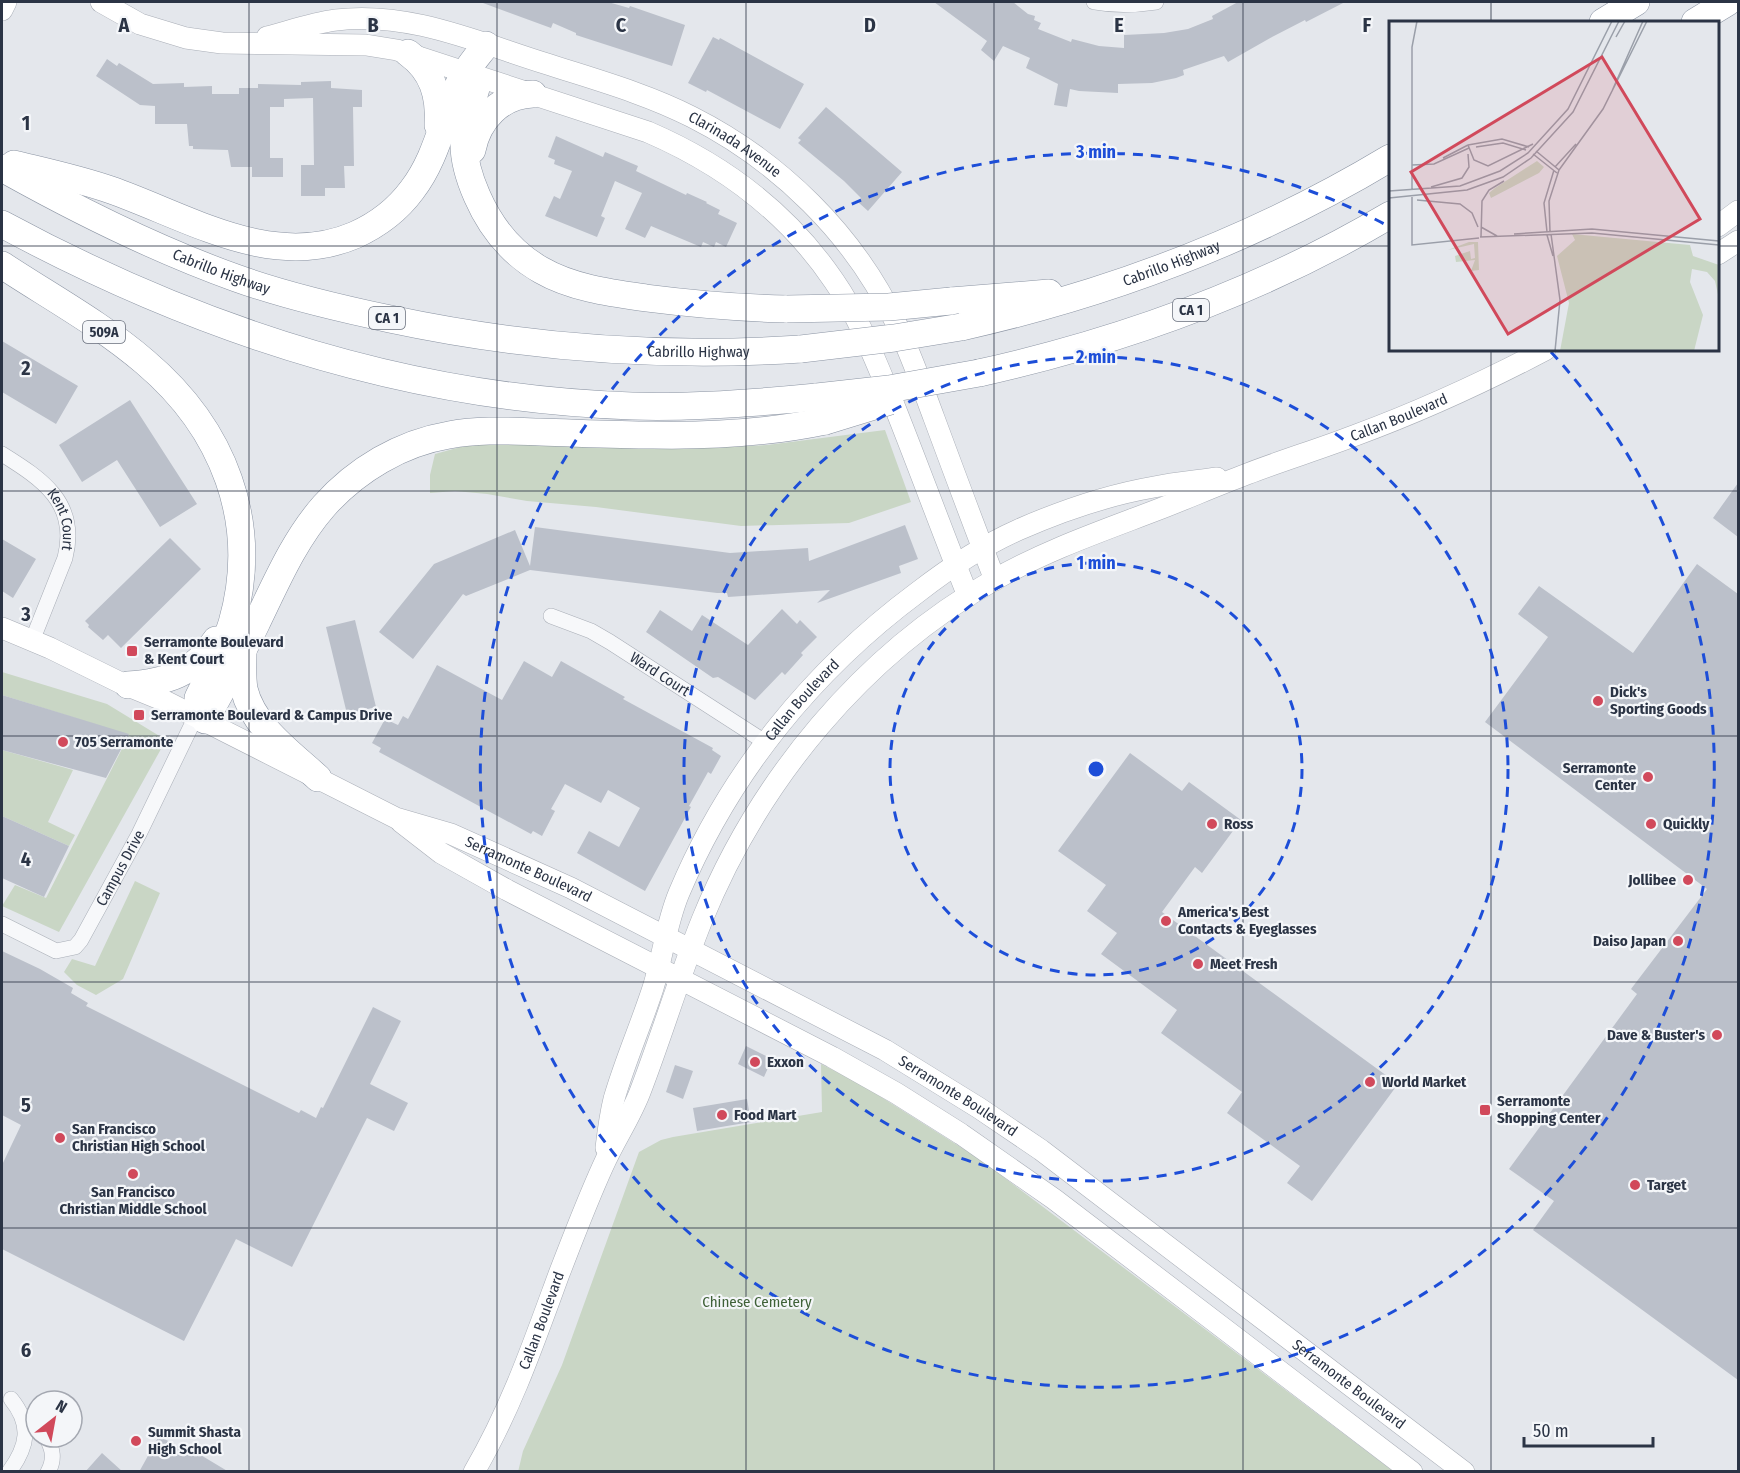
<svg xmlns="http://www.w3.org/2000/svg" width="1740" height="1473" viewBox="0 0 1740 1473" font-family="'Fira Sans Condensed',sans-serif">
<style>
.green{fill:#c9d6c5}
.building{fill:#bbc0ca}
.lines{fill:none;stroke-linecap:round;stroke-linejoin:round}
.street-casing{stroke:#a9aeb7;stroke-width:16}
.secondary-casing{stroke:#a9aeb7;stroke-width:22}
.highway-casing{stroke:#8b94a3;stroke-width:28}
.street{stroke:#f7f8fa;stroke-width:15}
.secondary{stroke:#fff;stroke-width:21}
.highway{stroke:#fff;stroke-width:27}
.highway-bridge-casing{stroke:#8b94a3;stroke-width:28;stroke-linecap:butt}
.highway-bridge{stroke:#fff;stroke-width:27}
.grid{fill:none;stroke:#2b3445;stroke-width:1.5;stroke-opacity:0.55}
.ring{fill:none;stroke:#1d4ed8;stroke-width:3;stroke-dasharray:10 8}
.poi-dot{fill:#d1495b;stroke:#f4f6f9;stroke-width:2}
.labels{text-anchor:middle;stroke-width:4.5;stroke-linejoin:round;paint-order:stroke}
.shield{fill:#f4f6f9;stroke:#676e7b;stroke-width:1.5}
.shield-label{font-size:14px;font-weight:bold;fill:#2b3445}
.street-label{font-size:15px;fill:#2b3445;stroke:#f4f6f9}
.poi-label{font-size:15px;font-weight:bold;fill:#2b3445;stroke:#f4f6f9;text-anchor:start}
.park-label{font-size:15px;fill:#3f6138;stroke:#f4f6f9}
.inset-road{fill:none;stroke:#9a9fa9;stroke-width:1.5}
.view{fill:#d1495b;fill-opacity:0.15;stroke:#d1495b;stroke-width:3}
.inset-edge{fill:none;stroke:#2b3445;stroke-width:3}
.grid-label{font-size:20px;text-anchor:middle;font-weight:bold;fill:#2b3445;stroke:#f4f6f9;stroke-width:4.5;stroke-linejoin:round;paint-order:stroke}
.centre{fill:#1d4ed8;stroke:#f4f6f9;stroke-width:3}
.ring-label{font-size:18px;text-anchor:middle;font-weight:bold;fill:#1d4ed8;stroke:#f4f6f9;stroke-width:4.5;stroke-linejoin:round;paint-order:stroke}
</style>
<rect width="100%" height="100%" fill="#e4e7ec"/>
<path class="green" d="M885 430 911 502 849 523 741 526 596 507 527 501 487 494 455 491 430 493V475L435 454 475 443 720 447 767 445Z
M2 672 107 704 166 740 59 932 2 906 15 885 46 898 129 735 2 695Z
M2 750 73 770 48 822 75 835 69 846 2 816Z
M135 881 160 893 123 979 96 995 77 985 64 972 72 959 95 966Z
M821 1064 859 1083 981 1160 1393 1471 518 1472 523 1451 562 1365 639 1152 661 1140 673 1137 822 1112Z"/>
<path class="building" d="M483 2H608L629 8 630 6 685 25 672 66 576 35V33L553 23 551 28 483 3Z
M934 2H1013L1028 14 1035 16 1034 20 1041 23 1038 29 1071 42 1072 39 1099 46 1124 48V35L1164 33 1188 29 1213 19 1212 16 1238 2H1345L1306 22 1305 20 1272 37 1228 62 1224 56 1183 70 1184 75 1176 78 1152 83 1118 84V93L1079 91 1070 89 1067 107 1054 105 1058 84 1026 68 1030 58 1003 46 994 61 981 50 987 41Z
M713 37 719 40 720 38 804 84 780 129 707 90 706 92 688 83Z
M107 59 117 66 119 63 153 84 184 83V87L212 86V94H239V88H258V84L301 85V82L331 81V88L362 90V107H353L354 166H344L345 188H325V196H301V165H314L313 98 284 99V107H270V158H283V177H252V167H231L228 150 193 149V146H189L187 124H155V106L140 105 96 76Z
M826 107 902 172 868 211 858 202 861 198 844 181 798 143 801 140 798 138Z
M556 136 603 157 605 152 638 166 636 171 686 195 687 193 707 202 706 203 720 210 718 214 737 223 726 247 716 242 714 247 703 242 701 247 651 226 645 238 625 229 642 193 615 181 601 216 605 218 597 237 545 216 554 196 560 199 572 171 554 164 555 160 548 157Z
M2 341 78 386 56 424 2 392Z
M130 400 197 504 160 527 117 460 82 482 59 445Z
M1738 483V537L1713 518Z
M905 525 918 559 899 566 901 573 817 603 830 590 728 597 727 593H717L530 570 466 596 463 594 413 659 379 632 434 564 515 530 530 566 535 527 730 553 808 548 809 561Z
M170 538 201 569 121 648 108 635 103 640 88 627 89 625 85 621Z
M2 539 36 559 13 598 2 591Z
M1697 564 1738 594V1380L1533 1230 1554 1201 1509 1169 1637 994 1631 989 1707 889 1485 722 1548 637 1518 614 1539 586 1633 653Z
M782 609 797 624 800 620 817 637 801 653 803 655 785 675 782 672 755 700 718 677 713 678 646 632 660 610 692 631 702 615 748 645Z
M355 620 376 707 347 714 326 627Z
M524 661 552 677 561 661 625 697 623 699 713 748 712 750 721 756 711 774 708 772 689 806 691 807 645 891 577 853 589 831 619 847 640 808 608 790 601 803 565 784 551 809 555 811 542 836 533 831 531 834 379 752 381 748 372 743 385 719 398 725 403 716 408 719 437 665 502 700Z
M2 695 129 734 106 778 2 750Z
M1130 753 1182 791 1189 782 1241 820 1202 873 1195 867 1162 912 1398 1084 1312 1201 1287 1183 1300 1166 1227 1113 1242 1092 1161 1033 1177 1010 1101 954 1117 933 1087 911 1106 885 1058 851Z
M2 816 69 846 44 897 2 878Z
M2 951 40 969 73 988 71 993 88 1003 86 1006 299 1113 301 1110 316 1118 321 1107 323 1108 373 1007 401 1021 370 1084 408 1103 394 1131 367 1118 292 1267 236 1239 184 1341 2 1249V1165L21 1125 2 1115Z
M746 1046 772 1059 764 1077 738 1064Z
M675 1065 693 1071 683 1099 666 1092Z
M747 1099 751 1122 697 1131 693 1108Z
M159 1436 192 1454 194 1451 229 1472H139Z
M102 1453 123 1472H85Z"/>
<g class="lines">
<defs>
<g id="street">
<path d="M1094 2C1115 6 1136 5 1156 2"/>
<path id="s1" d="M2 454C42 479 79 503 65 558L32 641"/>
<path id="s2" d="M551 616 591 631 610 642 765 742"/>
<path id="s3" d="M2 924 56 951 75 947 81 940 139 834 196 716"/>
<path d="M46 1437C53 1449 55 1459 48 1472"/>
<path d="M9 1472C28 1446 32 1425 11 1399"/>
</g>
<g id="secondary">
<path d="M101 2 140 24 186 38 222 43 366 45 397 50 648 132C722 164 788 213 834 281 859 317 875 360 892 400 918 465 942 531 968 596"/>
<path d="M2 10 6 2"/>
<path id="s4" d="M267 37C290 31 313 23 336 20 408 11 477 42 544 63 593 79 645 93 692 117 779 161 854 234 896 323 911 354 922 386 934 418 954 472 974 526 995 580"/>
<path d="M1718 226 1738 211"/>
<path d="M1718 254 1738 241"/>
<path id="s5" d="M2 628 50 648 121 683 165 701 396 818 451 834 571 888 885 1050 979 1108 1041 1150 1464 1472"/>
<path d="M401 822 441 853 507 890 832 1057 896 1093 961 1134 1054 1199 1412 1472"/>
<path id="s6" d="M606 1148C608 1131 610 1115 614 1099 625 1061 641 1025 653 988 663 956 666 924 679 893 730 772 813 670 918 592 949 568 982 546 1018 530 1061 511 1108 495 1154 487 1175 483 1196 481 1217 478"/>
<path id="s7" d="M474 1472C511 1409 534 1342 559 1274 573 1238 587 1201 603 1166 614 1141 630 1118 640 1092 662 1035 679 977 702 920 759 780 862 655 994 580 1048 549 1105 530 1162 508 1190 497 1218 485 1247 474 1283 460 1320 449 1356 435 1421 411 1484 382 1545 350"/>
</g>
<g id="highway">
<path d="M1603 22 1636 2"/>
<path d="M1695 22 1728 2"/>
<path d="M408 53C433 71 440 96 438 125"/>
<path d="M478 81C473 101 465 119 464 139 463 159 469 178 477 196 491 228 511 253 541 270 572 288 611 293 646 298 693 304 740 308 787 309"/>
<path d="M472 150C478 119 501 95 533 94"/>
<path d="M14 164C47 172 80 179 111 190 188 217 272 271 355 235 377 225 398 209 412 190 436 159 442 122 458 86 464 71 476 58 486 45"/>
<path id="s8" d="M2 168C77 210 155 249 236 278 286 296 338 308 390 319 526 348 662 358 801 349"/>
<path d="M2 224C198 330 407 399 632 406 694 408 756 403 817 397"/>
<path d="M2 265C49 296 102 325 145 362 223 428 261 522 232 623 224 649 210 674 198 698"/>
<path d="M951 301 1049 293"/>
<path id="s9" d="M961 327C1113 293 1257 238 1390 158"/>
<path d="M979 373C1123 341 1263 290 1390 215"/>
<path d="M243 652C243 664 242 677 244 689 253 727 291 753 318 778"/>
<path d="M128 685C168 682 193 674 216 640"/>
<path d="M205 720C223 688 240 657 256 624 276 583 294 540 324 506 356 470 401 443 449 435 479 429 509 431 540 432 577 433 615 435 653 435 711 436 768 433 825 421"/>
</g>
</defs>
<use href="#street" class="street-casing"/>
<use href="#secondary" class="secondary-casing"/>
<use href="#highway" class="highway-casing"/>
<use href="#street" class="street"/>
<use href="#secondary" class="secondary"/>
<use href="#highway" class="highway"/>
<defs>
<path id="highway-bridge" d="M787 309 889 307 951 301
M801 349 894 338 961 327
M817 397 889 389 979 373
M825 421 890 401"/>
</defs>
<use href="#highway-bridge" class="highway-bridge-casing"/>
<use href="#highway-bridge" class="highway-bridge"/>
</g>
<path class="grid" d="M249 2V1472M497 2V1472M746 2V1472M994 2V1472M1243 2V1472M1491 2V22M2 246H1390M1718 246H1738M1491 350V1472M2 491H1738M2 736H1738M2 982H1738M2 1228H1738"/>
<g class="ring">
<circle cx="1096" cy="769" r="206"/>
<circle cx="1096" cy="769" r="412"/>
<path d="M1551 352A617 617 0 1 1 1390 227"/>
</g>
<g class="poi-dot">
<rect x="126" y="645" width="12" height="12" rx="3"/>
<circle cx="1598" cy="701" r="6"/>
<rect x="133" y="709" width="12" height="12" rx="3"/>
<circle cx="63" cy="742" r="6"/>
<circle cx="1648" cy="777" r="6"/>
<circle cx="1212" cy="824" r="6"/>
<circle cx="1651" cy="824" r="6"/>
<circle cx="1688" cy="880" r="6"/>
<circle cx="1166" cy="921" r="6"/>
<circle cx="1678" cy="941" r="6"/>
<circle cx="1198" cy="964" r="6"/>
<circle cx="1717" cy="1035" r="6"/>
<circle cx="755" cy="1062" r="6"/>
<circle cx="1370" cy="1082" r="6"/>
<rect x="1479" y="1104" width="12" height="12" rx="3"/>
<circle cx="722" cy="1115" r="6"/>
<circle cx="60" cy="1138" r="6"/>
<circle cx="133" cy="1174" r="6"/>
<circle cx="1635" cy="1185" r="6"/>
<circle cx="136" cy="1441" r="6"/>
</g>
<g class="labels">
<g class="shield">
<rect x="1173" y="299" width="36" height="22" rx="4.5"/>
<rect x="369" y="307" width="36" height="22" rx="4.5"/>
<rect x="83" y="321" width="42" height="22" rx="4.5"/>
</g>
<g class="shield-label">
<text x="1191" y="315">CA 1</text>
<text x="387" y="323">CA 1</text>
<text x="104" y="337">509A</text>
</g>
<g class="street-label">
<text dy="5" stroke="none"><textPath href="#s4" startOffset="494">Clarinada Avenue</textPath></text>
<text dy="5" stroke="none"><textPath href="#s9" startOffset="220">Cabrillo Highway</textPath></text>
<text dy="5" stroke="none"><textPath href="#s8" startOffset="243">Cabrillo Highway</textPath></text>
<text dy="5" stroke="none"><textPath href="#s8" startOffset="729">Cabrillo Highway</textPath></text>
<text dy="5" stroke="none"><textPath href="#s7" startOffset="1491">Callan Boulevard</textPath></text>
<text dy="5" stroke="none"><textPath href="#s1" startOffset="93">Kent Court</textPath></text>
<text dy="5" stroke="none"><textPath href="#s2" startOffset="124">Ward Court</textPath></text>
<text dy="5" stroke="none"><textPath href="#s6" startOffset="496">Callan Boulevard</textPath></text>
<text dy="5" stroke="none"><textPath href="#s3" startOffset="171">Campus Drive</textPath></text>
<text dy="5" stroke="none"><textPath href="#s5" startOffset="580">Serramonte Boulevard</textPath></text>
<text dy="5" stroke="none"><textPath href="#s5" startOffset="1066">Serramonte Boulevard</textPath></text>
<text dy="5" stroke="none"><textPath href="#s7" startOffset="166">Callan Boulevard</textPath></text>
<text dy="5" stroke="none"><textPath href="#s5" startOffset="1552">Serramonte Boulevard</textPath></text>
</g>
<g class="poi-label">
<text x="144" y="647">Serramonte Boulevard<tspan x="144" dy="17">&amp; Kent Court</tspan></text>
<text x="1610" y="697">Dick's<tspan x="1610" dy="17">Sporting Goods</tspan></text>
<text x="151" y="720">Serramonte Boulevard &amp; Campus Drive</text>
<text x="75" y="747">705 Serramonte</text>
<text x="1636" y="773" text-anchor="end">Serramonte<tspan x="1636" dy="17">Center</tspan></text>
<text x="1224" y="829">Ross</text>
<text x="1663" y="829">Quickly</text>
<text x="1676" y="885" text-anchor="end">Jollibee</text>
<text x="1178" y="917">America's Best<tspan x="1178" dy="17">Contacts &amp; Eyeglasses</tspan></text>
<text x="1666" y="946" text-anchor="end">Daiso Japan</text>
<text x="1210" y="969">Meet Fresh</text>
<text x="1705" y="1040" text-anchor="end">Dave &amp; Buster's</text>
<text x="767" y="1067">Exxon</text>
<text x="1382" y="1087">World Market</text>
<text x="1497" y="1106">Serramonte<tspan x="1497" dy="17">Shopping Center</tspan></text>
<text x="734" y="1120">Food Mart</text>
<text x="72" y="1134">San Francisco<tspan x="72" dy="17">Christian High School</tspan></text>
<text x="1647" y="1190">Target</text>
<text x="133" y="1197" text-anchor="middle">San Francisco<tspan x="133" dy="17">Christian Middle School</tspan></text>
<text x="148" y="1437">Summit Shasta<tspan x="148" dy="17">High School</tspan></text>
</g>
<g class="park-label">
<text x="757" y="1307">Chinese Cemetery</text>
</g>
</g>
<g transform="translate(1389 21)">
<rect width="330" height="330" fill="#e4e7ec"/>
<path d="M148 140 155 146 150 152 102 177 100 172 106 167ZM183 213 301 224 304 235 330 244V278L326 260 318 251 303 248 301 261 314 294 305 330H171L180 282 168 235 186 219ZM80 221H89L90 249 82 250 86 239 67 241 66 235 81 230 82 238 86 237 85 223 59 229Z" fill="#c9d6c5"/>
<path class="inset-road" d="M227 16 236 0M223 70 254 0M79 124 113 118 140 126M79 124 85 139 99 145 144 123M87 126 114 122 137 129M147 130 170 149 160 180 161 211M144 133 168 152M54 137 79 124M23 144 45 143 80 127M166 146 187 123M170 149 214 88 258 0M42 166 73 157 80 146 79 133M23 169V26L28 0M0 170 71 165 111 150 139 132 179 88 223 0M23 176V224L90 217M0 177 78 169 114 156 142 137 184 91 230 0M28 179 71 183 83 192 89 206M92 206 108 215M158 211 155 182 165 149M125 213 203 208 330 220M162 213 171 279 166 330M158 214 164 235M91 216 203 212 330 224M92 216 93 180 100 169 115 160"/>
<path class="view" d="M213 36 311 198 119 313 22 151Z"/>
<rect width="330" height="330" class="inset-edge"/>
</g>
<g class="grid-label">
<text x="124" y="32">A</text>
<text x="373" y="32">B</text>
<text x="621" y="32">C</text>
<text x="870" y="32">D</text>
<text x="1119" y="32">E</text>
<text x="1367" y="32">F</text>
<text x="26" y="130">1</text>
<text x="26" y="375">2</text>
<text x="26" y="621">3</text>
<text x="26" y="866">4</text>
<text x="26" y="1112">5</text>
<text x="26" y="1357">6</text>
</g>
<circle cx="1096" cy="769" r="9" class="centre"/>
<g class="ring-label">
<text x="1096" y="158">3 min</text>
<text x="1096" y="363">2 min</text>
<text x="1096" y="569">1 min</text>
</g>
<rect width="1740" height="1473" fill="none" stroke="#2b3445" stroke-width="6"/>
<g transform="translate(54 1419) rotate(31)"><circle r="28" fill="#f4f6f9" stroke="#a4a8b1" stroke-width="1.5"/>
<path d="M0-4.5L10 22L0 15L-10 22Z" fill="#d1495b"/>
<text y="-9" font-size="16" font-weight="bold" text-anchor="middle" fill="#2b3445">N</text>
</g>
<path d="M1524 1437v9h129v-9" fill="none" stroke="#2b3445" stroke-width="3"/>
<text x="1533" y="1437" font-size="18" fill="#2b3445" stroke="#f4f6f9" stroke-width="4.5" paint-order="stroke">50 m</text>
</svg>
